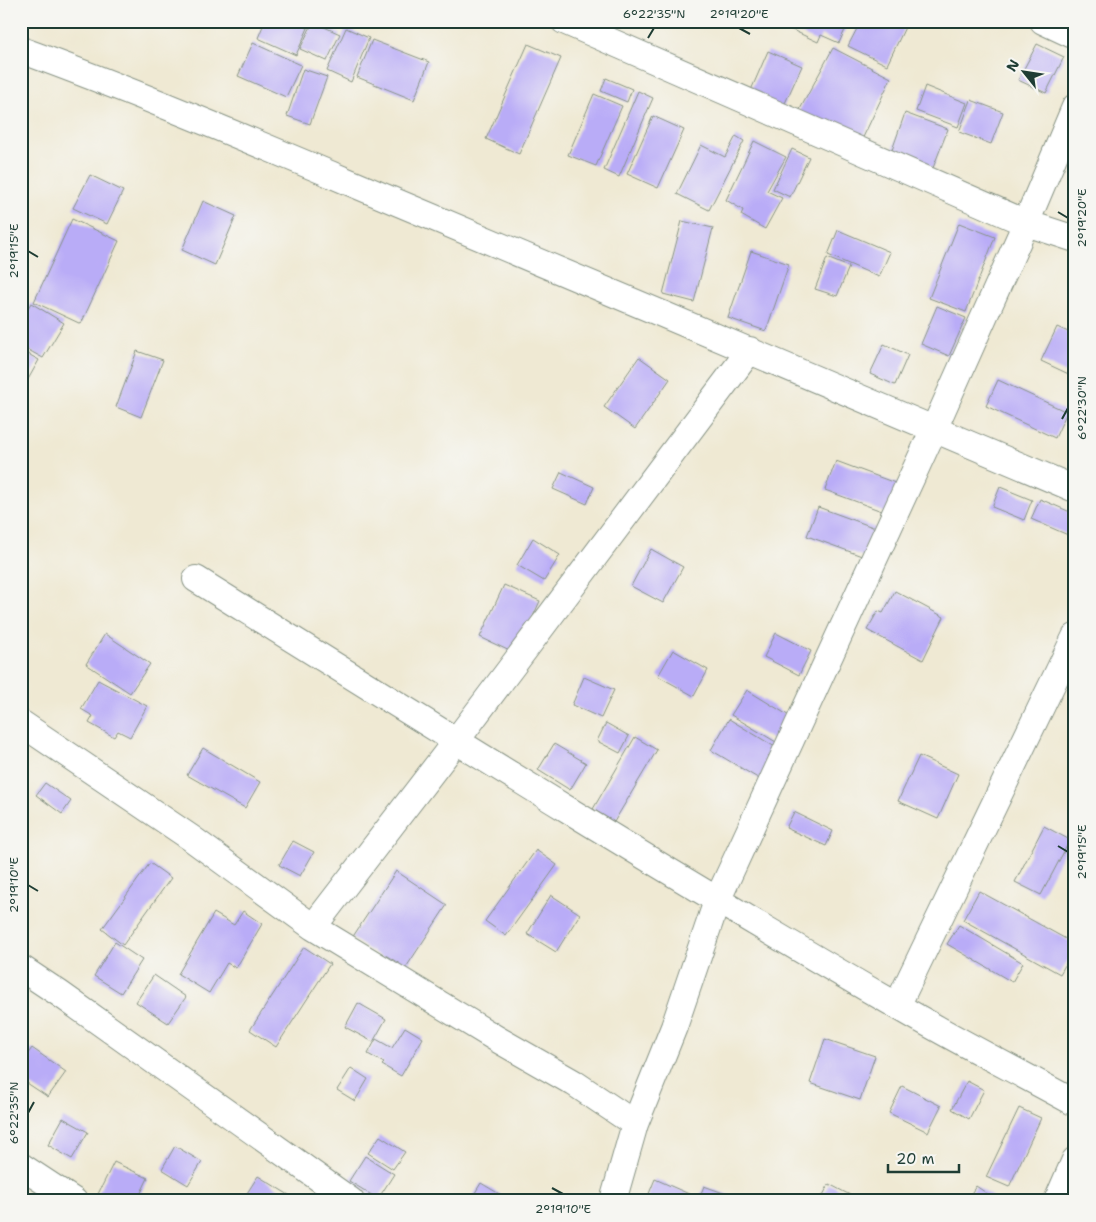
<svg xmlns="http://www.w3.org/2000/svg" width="1096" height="1222" viewBox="0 0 1096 1222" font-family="'Shantell Sans',sans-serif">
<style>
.building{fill:#b9acf7}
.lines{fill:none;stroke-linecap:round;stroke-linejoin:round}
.minor-casing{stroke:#879384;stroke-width:28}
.minor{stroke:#fff;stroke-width:26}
.ticks{fill:none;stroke:#1f3d34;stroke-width:2}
.neatline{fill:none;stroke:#1f3d34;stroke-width:2}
.ticks-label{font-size:12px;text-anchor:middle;fill:#1f3d34}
</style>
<rect width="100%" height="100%" fill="#f6f6f2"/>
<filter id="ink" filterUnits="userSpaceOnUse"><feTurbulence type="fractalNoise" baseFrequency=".02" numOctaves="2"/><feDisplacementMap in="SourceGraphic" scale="10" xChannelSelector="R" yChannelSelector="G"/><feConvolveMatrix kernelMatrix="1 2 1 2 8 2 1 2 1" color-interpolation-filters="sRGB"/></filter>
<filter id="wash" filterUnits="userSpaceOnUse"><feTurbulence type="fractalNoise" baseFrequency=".0096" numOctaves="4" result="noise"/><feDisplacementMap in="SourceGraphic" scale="20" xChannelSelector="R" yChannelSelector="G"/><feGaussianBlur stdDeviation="1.12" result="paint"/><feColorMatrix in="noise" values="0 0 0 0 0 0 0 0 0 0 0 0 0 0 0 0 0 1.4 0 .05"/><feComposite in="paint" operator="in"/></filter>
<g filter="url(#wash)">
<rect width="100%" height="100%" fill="#efe9d3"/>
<g id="blocks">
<path class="building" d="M265 21H293L308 28 296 55 258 38Z
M791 21H849L839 43 821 35 818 42 788 28Z
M861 21H908L887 65 848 46Z
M313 22 340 34 327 61 300 49Z
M346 28 369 38 351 82 327 71Z
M372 40 429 62 414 100 357 77Z
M253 43 301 65 286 97 238 76Z
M528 44 561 58 519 154 486 139Z
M1037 44 1064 57 1046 93 1018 80Z
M833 48 891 78 859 146 798 113Z
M768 51 802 66 781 112 748 97Z
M303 69 327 77 310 124 287 116Z
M606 78 632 89 627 102 601 91Z
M925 86 967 103 958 127 916 111Z
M638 91 653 98 619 177 604 170Z
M594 94 622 106 596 166 568 155Z
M971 100 1003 112 991 144 959 132Z
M905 113 948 129 933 168 891 153Z
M653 116 684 130 658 188 627 174Z
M736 136 744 141 709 210 677 194 701 145 725 157Z
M754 141 786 157 767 191 782 198 765 229 741 215 743 210 726 200Z
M792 149 809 157 790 197 773 189Z
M90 175 123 191 107 224 73 208Z
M203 201 236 216 215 265 182 250Z
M72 219 119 241 81 324 34 302Z
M682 221 713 228 694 302 663 294Z
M959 223 995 237 966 312 929 298Z
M838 230 890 252 879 277 828 255Z
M751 251 789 264 766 331 728 318Z
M827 258 849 267 837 296 815 289Z
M31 303 64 323 43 358 21 346V319Z
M937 306 966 318 949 356 921 344Z
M1057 327 1075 335V377L1041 361Z
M884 344 908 355 895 385 870 374Z
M21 350 39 360 26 383 21 381Z
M137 351 163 360 141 417 116 407Z
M639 357 670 379 635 429 604 407Z
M998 380 1067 412 1055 438 986 406Z
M836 461 898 484 887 513 825 490Z
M561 472 594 487 587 504 553 489Z
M1000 487 1032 500 1024 520 992 507Z
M1040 499 1075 514V538L1031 519Z
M818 507 881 530 870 559 807 536Z
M533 538 560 555 544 581 517 565Z
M651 549 683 567 663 603 631 586Z
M504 585 540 601 516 654 480 637Z
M895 591 944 617 923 660 867 630 878 611 883 613Z
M776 633 811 651 799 675 764 657Z
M105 634 150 664 130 693 86 664Z
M673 650 708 670 694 696 658 676Z
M584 677 614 690 601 718 572 705Z
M98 680 147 706 130 737 118 731 114 737 89 723 93 716 81 709Z
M747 690 791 717 776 742 731 715Z
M729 719 780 750 761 780 711 750Z
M606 723 629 736 620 753 597 741Z
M635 737 657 750 614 822 593 809Z
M554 744 586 763 570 790 538 770Z
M203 748 260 782 245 808 187 775Z
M919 756 958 774 938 819 898 801Z
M45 783 71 801 62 814 36 795Z
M794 812 833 831 826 846 786 828Z
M1044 826 1070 840 1041 895 1015 882Z
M293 841 314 852 300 876 279 865Z
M536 850 557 865 506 936 485 921Z
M150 863 171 878 123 945 102 929Z
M396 871 447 905 403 972 352 938Z
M979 891 1075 944V948L1060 974 963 920Z
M551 895 580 914 556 952 527 934Z
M243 911 262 924 236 968 227 963 209 993 178 974 214 913 234 925Z
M959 925 1023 963 1012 982 947 944Z
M115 942 142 960 121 993 94 976Z
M304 947 330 964 276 1047 250 1030Z
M154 975 186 997 168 1023 136 1002Z
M358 1003 386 1019 373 1042 345 1027Z
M405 1027 423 1038 401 1076 382 1065 384 1063 368 1054 376 1039 392 1048Z
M825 1039 875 1056 860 1100 810 1083Z
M32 1048 66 1072 48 1097 21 1079V1063Z
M351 1068 368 1079 355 1101 337 1090Z
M967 1081 984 1090 969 1119 952 1109Z
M902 1086 941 1106 928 1132 889 1113Z
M1019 1108 1041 1118 1009 1187 986 1177Z
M63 1118 88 1132 72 1159 48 1145Z
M380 1136 405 1152 393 1169 368 1153Z
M175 1146 202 1162 188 1185 162 1169Z
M365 1156 394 1174 378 1199 349 1181Z
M114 1162 148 1178 137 1201H108L97 1196Z
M258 1176 289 1195 285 1201H242Z
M655 1179 689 1194 686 1201H646Z
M481 1183 511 1201H470Z
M829 1184 850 1195 847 1201H820Z
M704 1186 737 1198 736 1201H698Z
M976 1186 998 1201H966Z"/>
</g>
</g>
<g filter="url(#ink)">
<use href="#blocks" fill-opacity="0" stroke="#879384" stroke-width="1"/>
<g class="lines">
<defs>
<path id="minor" d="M564 21 1026 223 1075 239
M1043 21 1075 36
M21 50C158 100 291 158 425 214 642 305 858 397 1075 489
M196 579C427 723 658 868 894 1004 953 1039 1015 1070 1075 1103
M21 723 191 838 313 927 497 1039 574 1083 635 1124
M313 927 456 741 750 350
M21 968 60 994 351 1201
M897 1006 1075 637
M21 1166 74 1201
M613 1201 635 1124 674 1027 717 901 934 429 1026 223 1075 107
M1057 1201 1075 1160"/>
</defs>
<use href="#minor" class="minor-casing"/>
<use href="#minor" class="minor"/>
</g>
</g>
<path class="ticks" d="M739 28 750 34M648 38 654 28M1058 212 1068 218M28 251 38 257M1062 419 1068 408M1058 846 1068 852M28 885 38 891M28 1113 34 1102M552 1188 563 1194"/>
<rect width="1096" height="1222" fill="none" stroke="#f6f6f2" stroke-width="55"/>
<g transform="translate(1024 72) rotate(300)" stroke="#f6f6f2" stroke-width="4" paint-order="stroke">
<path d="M0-4L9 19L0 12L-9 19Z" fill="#1f3d34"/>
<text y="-8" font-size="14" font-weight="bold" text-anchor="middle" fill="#1f3d34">N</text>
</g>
<path d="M888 1164v8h71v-8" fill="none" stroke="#1f3d34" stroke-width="2.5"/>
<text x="896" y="1164" font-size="15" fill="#1f3d34" stroke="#f6f6f2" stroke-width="4" paint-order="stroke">20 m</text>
<rect x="28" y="28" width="1040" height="1166" class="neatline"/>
<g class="ticks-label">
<text x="654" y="18">6°22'35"N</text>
<text x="739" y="18">2°19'20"E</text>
<text transform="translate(1082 218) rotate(-90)" y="4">2°19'20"E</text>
<text transform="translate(14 251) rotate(-90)" y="4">2°19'15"E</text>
<text transform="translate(1082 408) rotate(-90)" y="4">6°22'30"N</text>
<text transform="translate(1082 852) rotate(-90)" y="4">2°19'15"E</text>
<text transform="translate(14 885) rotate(-90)" y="4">2°19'10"E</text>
<text transform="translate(14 1113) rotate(-90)" y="4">6°22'35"N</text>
<text x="563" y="1213">2°19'10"E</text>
</g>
</svg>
